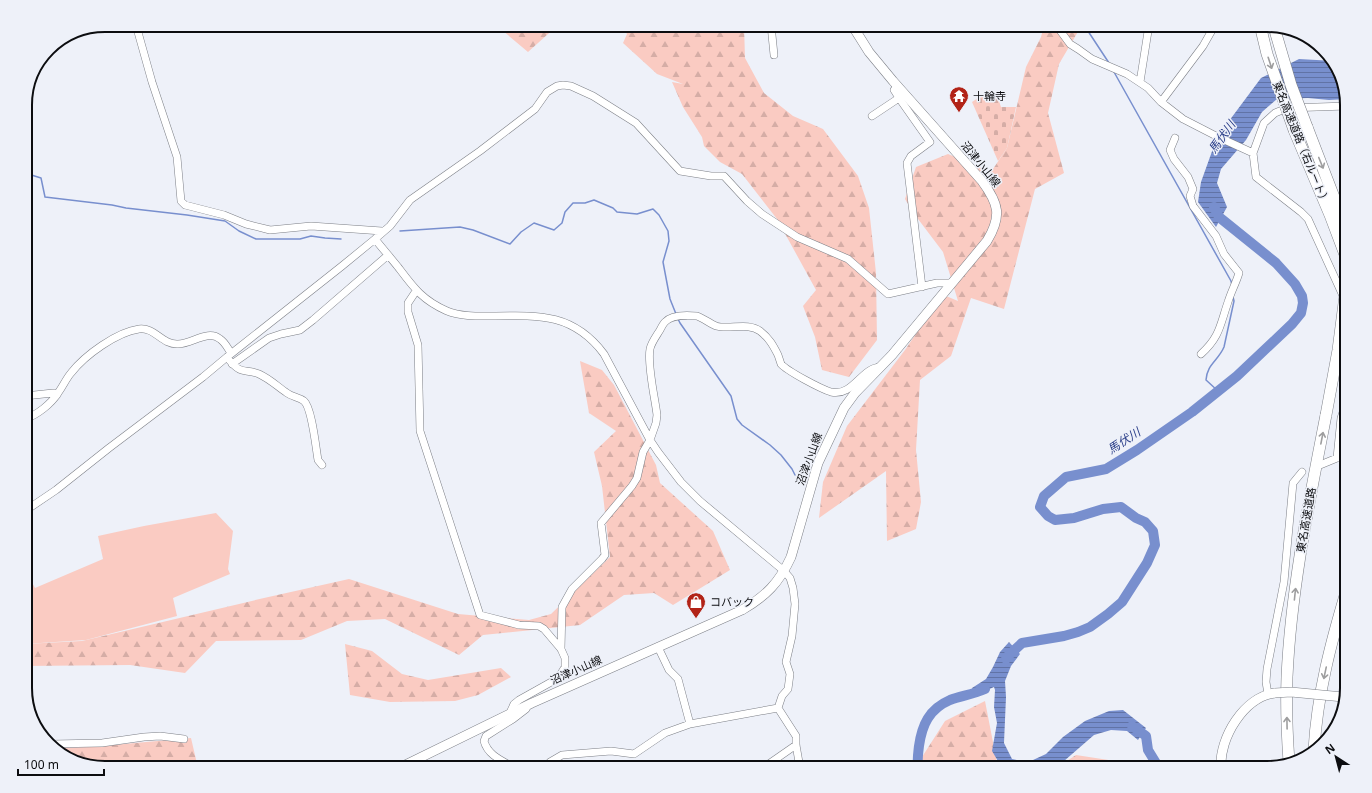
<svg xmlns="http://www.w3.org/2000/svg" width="1372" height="793" viewBox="0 0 1372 793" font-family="'Noto Sans','Noto Sans JP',sans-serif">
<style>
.green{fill:#facbc2}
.forest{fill:url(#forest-firs)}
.cemetery{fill:url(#cemetery-stones)}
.water{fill:url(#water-rules)}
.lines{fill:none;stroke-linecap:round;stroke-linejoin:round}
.stream{stroke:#788fce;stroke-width:1.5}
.river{stroke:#788fce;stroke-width:10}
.minor-casing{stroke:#7c7f86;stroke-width:8}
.major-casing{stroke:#7c7f86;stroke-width:10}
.highway-casing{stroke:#7c7f86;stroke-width:12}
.minor{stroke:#fff;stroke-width:7}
.major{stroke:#fff;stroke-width:9}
.highway{stroke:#fff;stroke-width:11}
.major-bridge-casing{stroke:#7c7f86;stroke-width:10;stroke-linecap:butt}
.highway-bridge-casing{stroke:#7c7f86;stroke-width:12;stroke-linecap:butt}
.major-bridge{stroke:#fff;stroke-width:9}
.highway-bridge{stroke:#fff;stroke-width:11}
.oneway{stroke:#9e9e9f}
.labels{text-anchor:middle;stroke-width:3;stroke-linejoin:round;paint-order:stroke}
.poi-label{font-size:11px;fill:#0c0d10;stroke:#eef1f9;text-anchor:start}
.street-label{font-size:11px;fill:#0c0d10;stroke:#eef1f9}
.water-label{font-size:12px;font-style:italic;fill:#293d88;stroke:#eef1f9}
.rim{fill:none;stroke:#0c0d10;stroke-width:2}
</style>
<defs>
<pattern id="forest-firs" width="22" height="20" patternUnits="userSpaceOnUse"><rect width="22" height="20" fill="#facbc2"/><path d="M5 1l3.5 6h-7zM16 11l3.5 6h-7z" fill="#d5ada6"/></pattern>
<pattern id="cemetery-stones" width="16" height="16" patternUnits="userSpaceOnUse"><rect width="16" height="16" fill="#facbc2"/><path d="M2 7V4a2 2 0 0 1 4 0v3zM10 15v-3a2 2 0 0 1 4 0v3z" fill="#d5ada6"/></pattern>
<pattern id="water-rules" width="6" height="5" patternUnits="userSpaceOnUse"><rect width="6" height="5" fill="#788fce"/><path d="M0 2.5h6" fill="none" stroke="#6173a6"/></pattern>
</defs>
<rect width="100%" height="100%" fill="#eef1f9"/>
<path class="green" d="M216 513 233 531 228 569 230 574 173 598 177 616 86 640 25 644V574L27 573 35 588 103 559 98 536 144 526Z"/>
<path class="forest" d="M496 25H558L528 52Z
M621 25H744L745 58 764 93 793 116 823 129 858 176 869 208 876 273 877 340 849 377 822 370 815 337 803 306 816 290 777 219 742 174 720 162 704 146 702 137 683 107 672 82 683 84 657 74 623 43 627 34Z
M1044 25H1080L1079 30 1059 64 1048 113 1064 173 1035 189 1004 309 971 298 951 356 920 380 916 450 921 502 916 529 887 541 886 471 819 518 823 482 847 426 905 350 930 313 946 296 958 301 943 252 915 215 905 199 916 167 948 154 991 172 1007 148 1026 67 1041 37Z
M580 361 602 370 614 385 656 465 660 483 713 531 730 570 673 605 654 593 624 595 580 625 483 635 459 655 385 619 347 621 301 640 216 641 185 673 130 665 25 666V644L82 641 264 598 349 579 458 614 529 620 551 614 610 557 602 486 594 452 616 431 589 413Z
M345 644 372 651 402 674 428 680 501 668 511 677 478 695 455 701 390 702 350 695Z
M985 701 998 768H915L945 721Z
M191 738 198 768H105L65 757 56 748 90 747Z
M1076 755 1115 761 1129 768H1056Z"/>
<path class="cemetery" d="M990 90 997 95 1001 107H1016L1007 148 998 161 972 102Z"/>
<path class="water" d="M1299 59 1334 61 1347 99 1329 100 1308 98 1277 99 1262 112 1246 140 1221 169 1217 183 1227 207 1216 227 1198 202 1201 182 1215 143 1229 121 1261 78Z
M1009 642 1020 654 1011 666 1005 681 1006 697 1004 743 1012 759 1022 761 1033 760 1046 754 1063 737 1085 721 1109 711 1123 710 1146 728 1138 740 1127 731 1111 730 1094 735 1056 768H1002L992 751 997 723 994 707 995 690 994 687 974 696 972 688 986 679 993 667 1000 652Z"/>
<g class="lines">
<path class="stream" d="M1084 25 1109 63
M1114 72 1231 281 1232 285
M25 173 41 178 45 197 112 205 126 208 187 215 225 221 239 231 256 239H300L311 236 325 238 341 239
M400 231 460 227 473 230 510 244 521 232 534 223 554 230 562 223 565 212 573 203H585L594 200 613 208 617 212 637 214 653 209 659 215 668 231 669 241 663 262 670 299 676 314
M678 319 680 323 731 396 737 419 742 425 770 445 781 455 792 469 795 475
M1218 391 1206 380C1207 364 1218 361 1224 347L1234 301 1233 297"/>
<path class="river" d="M1006 659 1007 657 1022 643 1064 636 1078 632 1090 627 1108 614 1122 602 1147 563 1155 545 1153 531 1145 522 1136 518 1121 507 1103 509 1074 518 1055 520 1048 516 1040 507 1044 496 1066 477 1106 469 1137 450 1192 412 1237 376 1292 324 1301 313 1303 303 1302 296 1295 284 1276 263 1219 217 1214 207
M1132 726 1146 736 1148 750 1159 768
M918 768C917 761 918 754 919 746 922 725 929 709 950 700 961 696 974 694 985 689"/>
<defs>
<path id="minor" d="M136 25 152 82 177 157 181 201 185 205 224 215 246 224 270 230 311 226 382 231
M771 25 774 55
M1056 25 1070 44 1078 49 1092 59 1127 74 1148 88 1161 102 1183 119 1218 137 1253 153 1264 123 1275 113 1287 108 1347 106
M1140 82 1149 25
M899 98 930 142 911 156 907 163 922 287
M1161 102 1203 46 1215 25
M872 116 899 98 894 90 897 86
M1175 138 1170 150 1174 159 1188 177 1193 189 1190 196 1193 206 1216 236 1224 254 1239 273C1236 283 1231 292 1228 302 1220 325 1220 337 1201 354
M1253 153 1256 177 1301 212 1308 219 1344 298
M375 239C382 248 390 257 398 267 413 287 422 300 447 311 462 317 479 316 495 316 540 315 574 314 604 354L650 440 658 452 681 482 700 501 784 571 790 578 793 588 795 604 792 636 786 662 790 674 788 689 782 696 778 708
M416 291 408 303V312L418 345 420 431 480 615 519 625 539 626 544 629 561 649 565 658V667L560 675 553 681 519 700 514 704 509 715
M230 361C243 376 245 368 259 374 270 379 278 387 287 393 292 397 299 397 304 401 312 408 316 449 318 460L322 465
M232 364 269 338 281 334 300 330 313 320 387 256
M25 396 53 393 57 395
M25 419C37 415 51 404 58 393 63 386 66 379 71 373 85 355 117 332 139 329 155 327 162 345 178 344 192 344 208 329 220 339 225 342 228 349 231 353
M1337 458 1341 418 1347 400
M1320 465 1337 458H1342
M25 511 56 490 109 448 203 377 227 357 342 266 375 239 390 226 410 200 480 151 535 109 547 92 557 86 563 85 571 86 593 96 636 123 680 171 711 176H724L747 201 762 214 797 237 848 259 888 294 937 283H952
M658 647 669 670 678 679 690 724 778 708 796 736V745L800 768
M561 649 562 607 572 589 602 559 605 555 601 523 632 486 637 478 643 452 650 440 656 423 657 415C655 398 647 365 650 349 651 343 657 335 660 330 661 328 663 324 665 322 671 315 687 315 697 316 703 318 709 323 716 326 729 330 748 322 760 331 769 338 773 345 778 355 779 358 780 361 781 364 787 371 821 389 831 392 853 397 861 368 880 367
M1268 694 1266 682 1267 669 1284 582 1293 483 1302 472
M52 744 102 743 144 737 160 736 184 739
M515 768C503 761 488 756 484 741L486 736 513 719 526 709
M546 768 550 762 562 755 611 751 634 754 665 733 690 724
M763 768 796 745"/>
<path id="major" d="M399 768 532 703 742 610C766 596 779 583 791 557L818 463 844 408 855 393 892 355 987 241C1002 216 999 204 982 181L893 81 869 52 852 25
M1221 768C1219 738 1244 697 1275 693"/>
<path id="highway" d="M1307 127 1347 231
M1294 130 1330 215 1347 260
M1314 750C1317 695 1331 642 1347 589
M1289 762C1287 734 1286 705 1287 677 1291 589 1309 502 1326 415"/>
</defs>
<use href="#minor" class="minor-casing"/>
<use href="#major" class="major-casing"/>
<use href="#highway" class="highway-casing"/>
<use href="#minor" class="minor"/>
<use href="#major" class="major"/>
<use href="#highway" class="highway"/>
<defs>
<path id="major-bridge" d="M1275 693 1291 692 1343 697"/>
<path id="highway-bridge" d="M1260 25 1267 54 1294 130
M1274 27 1291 85 1307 127
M1326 415 1338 350 1347 280"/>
</defs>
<use href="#major-bridge" class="major-bridge-casing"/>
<use href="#highway-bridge" class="highway-bridge-casing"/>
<use href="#major-bridge" class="major-bridge"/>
<use href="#highway-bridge" class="highway-bridge"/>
</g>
<defs><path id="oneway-shaft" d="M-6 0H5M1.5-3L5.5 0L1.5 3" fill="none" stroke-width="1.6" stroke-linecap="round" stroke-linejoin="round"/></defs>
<g class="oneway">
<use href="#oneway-shaft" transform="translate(1270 63) rotate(72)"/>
<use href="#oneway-shaft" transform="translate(1321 163) rotate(68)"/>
<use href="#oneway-shaft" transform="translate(1322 438) rotate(-79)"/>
<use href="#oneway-shaft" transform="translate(1295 594) rotate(-84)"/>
<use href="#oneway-shaft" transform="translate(1325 673) rotate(102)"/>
<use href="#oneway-shaft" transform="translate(1287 723) rotate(-91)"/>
</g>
<defs>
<symbol id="temple-pin" viewBox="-11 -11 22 30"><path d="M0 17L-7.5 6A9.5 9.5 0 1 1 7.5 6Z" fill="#b22317" stroke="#eef1f9"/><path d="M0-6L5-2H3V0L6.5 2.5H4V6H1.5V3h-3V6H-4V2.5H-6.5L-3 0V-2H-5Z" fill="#fff"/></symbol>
<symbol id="shop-pin" viewBox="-11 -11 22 30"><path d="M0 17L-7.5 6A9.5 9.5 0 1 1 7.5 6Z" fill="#b22317" stroke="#eef1f9"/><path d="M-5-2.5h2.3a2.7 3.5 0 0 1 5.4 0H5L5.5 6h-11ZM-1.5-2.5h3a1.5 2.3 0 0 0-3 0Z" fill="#fff"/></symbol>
</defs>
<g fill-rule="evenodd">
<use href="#temple-pin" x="948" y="85" width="22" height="30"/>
<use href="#shop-pin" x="685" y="591" width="22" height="30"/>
</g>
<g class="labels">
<g class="poi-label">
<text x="973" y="100">十輪寺</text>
<text x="710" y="606">コバック</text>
</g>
<g class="street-label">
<text transform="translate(1301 143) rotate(68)" y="4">東名高速道路（右ルート）</text>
<text transform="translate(981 164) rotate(51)" y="4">沼津小山線</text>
<text transform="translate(809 459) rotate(-70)" y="4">沼津小山線</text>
<text transform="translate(1306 520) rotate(-80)" y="4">東名高速道路</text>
<text transform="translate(576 670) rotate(-24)" y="4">沼津小山線</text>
</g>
<g class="water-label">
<text transform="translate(1222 137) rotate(-54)" y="4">馬伏川</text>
<text transform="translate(1124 441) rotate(-33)" y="4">馬伏川</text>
</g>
</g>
<path d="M0 0H1372V793H0ZM105 32H1267A73 73 0 0 1 1340 105V688A73 73 0 0 1 1267 761H105A73 73 0 0 1 32 688V105A73 73 0 0 1 105 32Z" fill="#eef1f9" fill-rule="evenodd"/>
<path class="rim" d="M105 32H1267A73 73 0 0 1 1340 105V688A73 73 0 0 1 1267 761H105A73 73 0 0 1 32 688V105A73 73 0 0 1 105 32Z"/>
<g transform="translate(1336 757) rotate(324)" stroke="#eef1f9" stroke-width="3" paint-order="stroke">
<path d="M0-3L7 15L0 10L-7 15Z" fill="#0c0d10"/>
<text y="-6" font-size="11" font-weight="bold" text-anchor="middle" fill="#0c0d10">N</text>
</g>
<path d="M18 769v6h86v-6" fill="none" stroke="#0c0d10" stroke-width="2"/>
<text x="24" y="769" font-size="12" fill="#0c0d10" stroke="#eef1f9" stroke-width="3" paint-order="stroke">100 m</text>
</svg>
